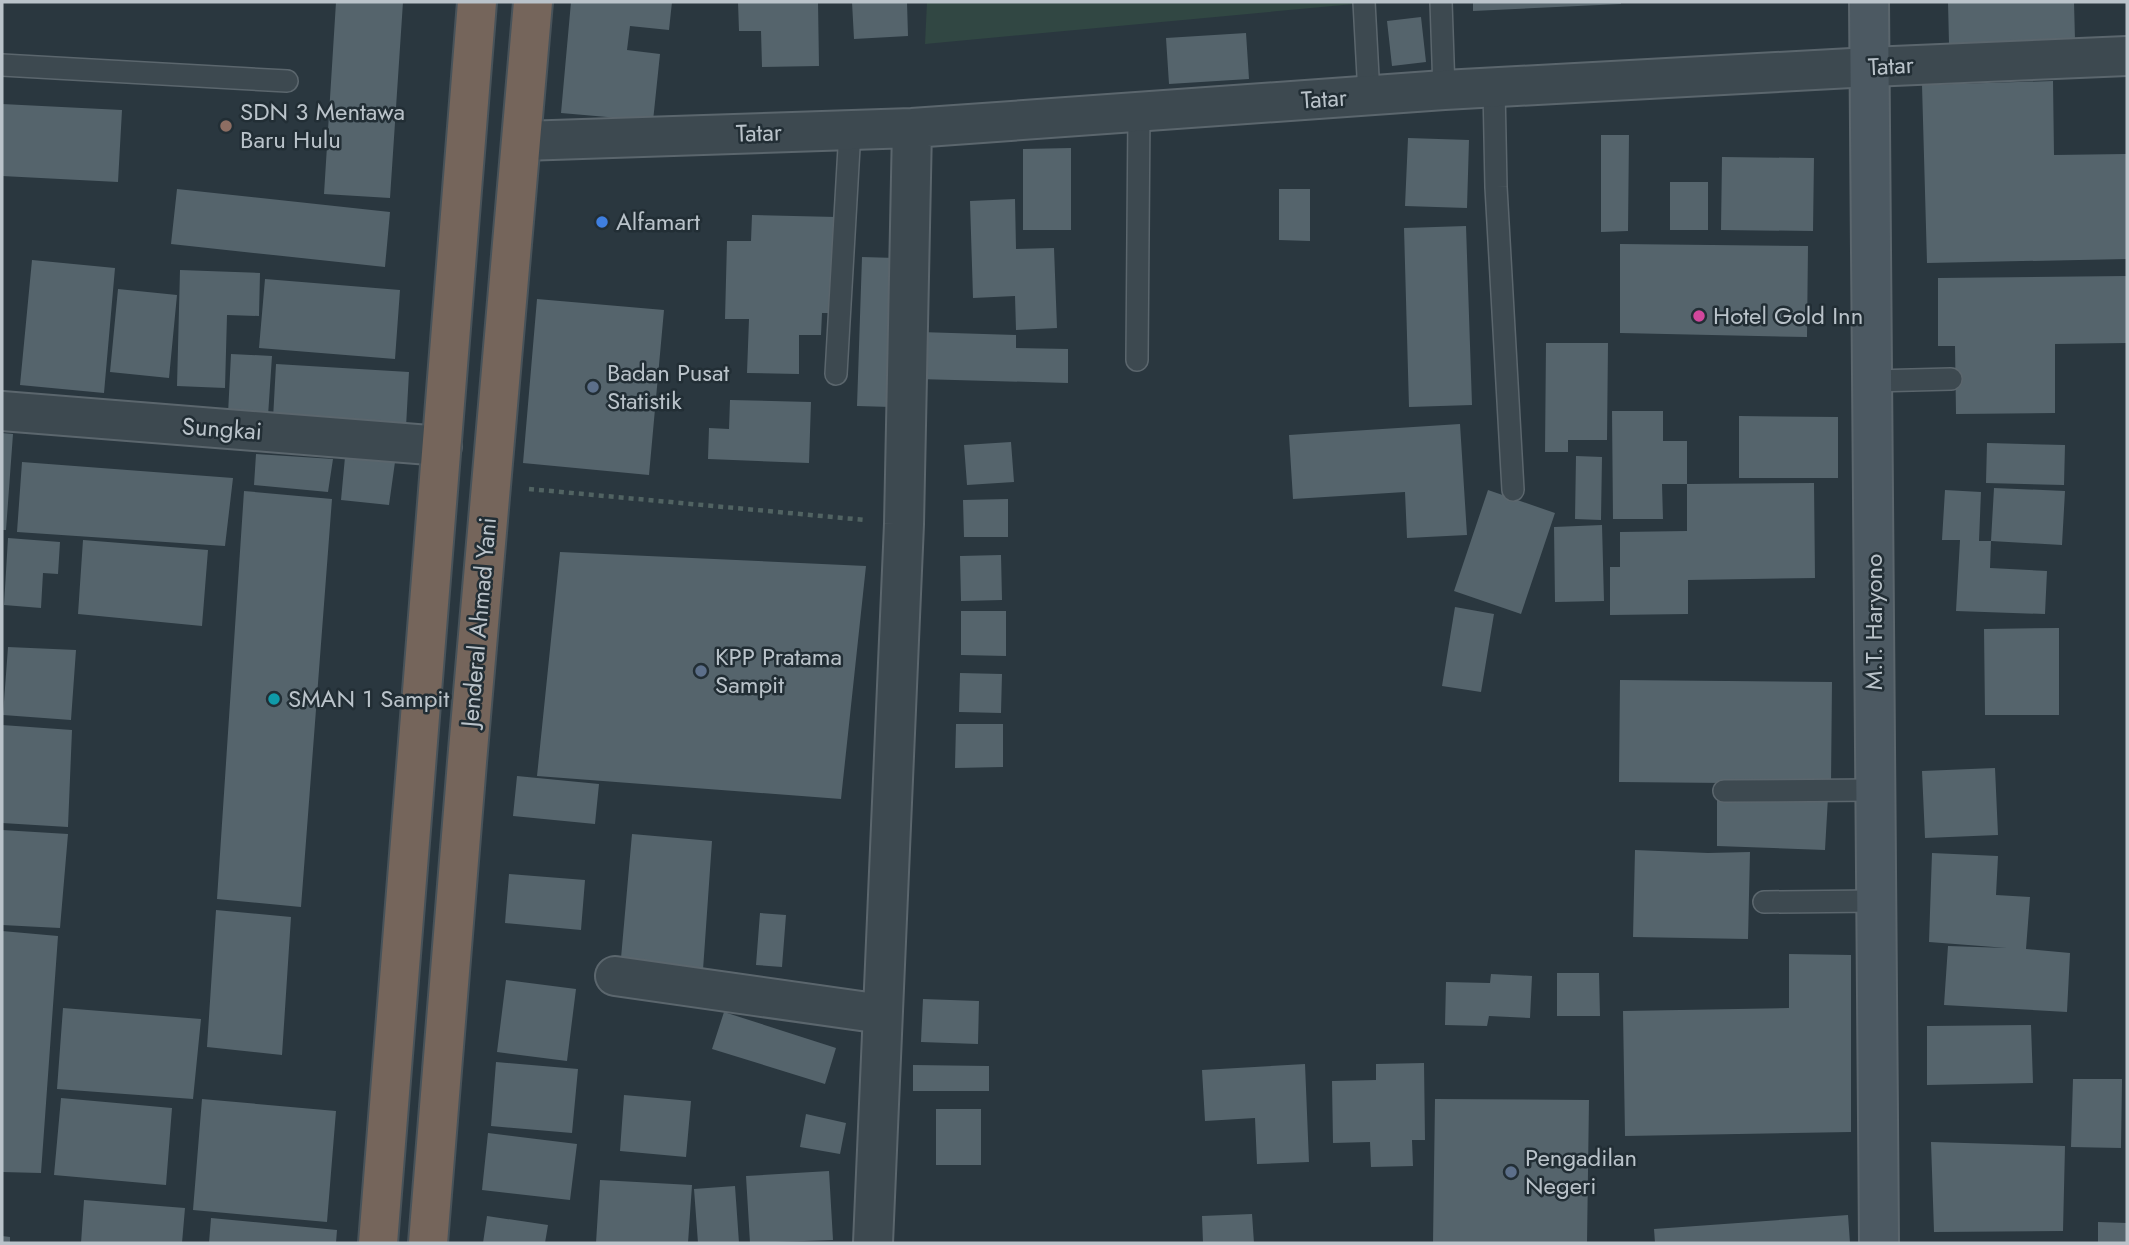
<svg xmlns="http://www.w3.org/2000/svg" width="2129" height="1245" viewBox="0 0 2129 1245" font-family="Jost,sans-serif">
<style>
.green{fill:#314743}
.building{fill:#55646c}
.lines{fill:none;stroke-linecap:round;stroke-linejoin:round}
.lane-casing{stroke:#5b666d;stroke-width:24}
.street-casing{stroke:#5b666d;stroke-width:42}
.secondary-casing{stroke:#5b666d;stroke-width:42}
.highway-casing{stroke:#48535a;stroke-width:42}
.path{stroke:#516362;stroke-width:4.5;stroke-dasharray:5 5;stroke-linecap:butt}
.lane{stroke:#3d4950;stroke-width:21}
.street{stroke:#3d4950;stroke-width:38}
.secondary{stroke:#4c5962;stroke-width:38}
.highway{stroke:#75655b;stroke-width:38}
.education-dot{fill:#8d6e63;stroke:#222e35;stroke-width:2.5}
.shop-dot{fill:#3f7fe0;stroke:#222e35;stroke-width:2.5}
.hotel-dot{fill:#d1479c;stroke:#222e35;stroke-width:2.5}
.service-dot{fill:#5c6f8a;stroke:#222e35;stroke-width:2.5}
.culture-dot{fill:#0f9aa8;stroke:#222e35;stroke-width:2.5}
.labels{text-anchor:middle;stroke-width:5;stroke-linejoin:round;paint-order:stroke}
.street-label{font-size:24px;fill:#bac3ca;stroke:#222e35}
.poi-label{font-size:24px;fill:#bac3ca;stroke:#222e35;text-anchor:start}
</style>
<rect width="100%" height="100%" fill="#2a373f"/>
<path class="green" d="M927 2H1376L925 44Z"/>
<path class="building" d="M336 2H403L390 198 324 194Z
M571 2H672L669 30 630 26 627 50 660 54 653 121 561 113Z
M738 2H818L819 66 762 67 761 31H739Z
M852 2H907L908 36 854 39Z
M1473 2H1621V4L1473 11Z
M1948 2H2074L2075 40 1949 44Z
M1421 17 1426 62 1392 66 1387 21Z
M1246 33 1249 79 1169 84 1166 38Z
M2053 81 2054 155 2126 154 2127 259 1927 263 1922 85Z
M2 104 122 110 118 182 2 176Z
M1601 135H1629L1628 231 1601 232Z
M1408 138 1469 140 1467 208 1405 206Z
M1071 148V230H1023V149Z
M1722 157 1814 158 1813 231 1721 230Z
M1670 182H1708V230H1670Z
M177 189 390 212 385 267 171 244Z
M1279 189H1310V241L1279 240Z
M1015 199 1016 249 1054 248 1057 328 1016 330 1015 296 973 298 970 201Z
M752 215 837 217 835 313H822L821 335H799V374L747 373 749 319H725L727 241H751Z
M1466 226 1472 405 1409 407 1404 228Z
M1620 244 1808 246 1807 337 1620 333Z
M862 257 896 258 891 407 857 406Z
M32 260 115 268 104 393 20 385Z
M180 270 260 273 259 316 227 315 225 388 177 386Z
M2127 276V343L2055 344V413L1956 414 1955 346H1938V278Z
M265 279 400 290 395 359 259 348Z
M118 289 177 295 169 378 110 372Z
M537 299 664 310 649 475 523 463Z
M920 332 1016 335V348L1068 349V383L918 379Z
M1546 343H1608L1607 440H1568V452H1545Z
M231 354 272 356 268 416 228 414Z
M276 364 409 372 406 427 273 419Z
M730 400 811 402 809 463 708 459 709 428 729 429Z
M1612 411H1663V441H1687V484H1662L1663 519H1613Z
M1739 416 1838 417V478H1739Z
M1460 424 1467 535 1407 538 1405 492 1293 499 1289 435Z
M2 433 13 434 6 530H2Z
M1011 442 1014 482 967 485 964 445Z
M1987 443 2065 445 2064 485 1986 483Z
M256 454 333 459 328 492 254 485Z
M1576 456 1602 457 1601 520 1575 519Z
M345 457 395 462 389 505 341 500Z
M22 462 233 478 225 546 17 532Z
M1814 483 1815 578 1688 580V614L1610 615V567H1620V532L1687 531V484Z
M1994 488 2065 491 2062 545 1991 541Z
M1488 490 1555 513 1521 614 1454 591Z
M1945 490 1981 492 1979 541H1991L1990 568 2047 571 2045 614 1956 611 1960 540H1942Z
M244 491 332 499 301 907 217 899Z
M1008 499V537H964L963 500Z
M1602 525 1604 601 1555 602 1554 527Z
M8 538 60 542 58 574 43 573 41 608 4 605Z
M83 540 208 550 202 626 78 614Z
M560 552 866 566 841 799 537 776Z
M1001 555 1002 600 961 601 960 556Z
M1455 607 1494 614 1481 692 1442 686Z
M961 611H1006V656L961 655Z
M2059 628V715H1985L1984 629Z
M8 647 76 650 71 720 3 715Z
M960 673 1002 674 1001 713 959 712Z
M1620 680 1832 682 1831 784 1619 782Z
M956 724H1003V767L955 768Z
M2 725 72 730 68 827 2 823Z
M1995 768 1998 835 1925 838 1922 771Z
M517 776 599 784 595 824 513 816Z
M1717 795 1828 797 1825 850 1717 846Z
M2 830 68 834 60 928 2 925Z
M632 834 712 841 703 970 621 958Z
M1635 850 1708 853 1750 852 1748 939 1633 937Z
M1932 853 1998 856 1996 895 2030 897 2026 949 2070 953 2067 1012 1944 1005 1948 946 2007 948 1929 942Z
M509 874 585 880 581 930 505 923Z
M216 910 291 917 282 1055 207 1047Z
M760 913 786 915 782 967 756 965Z
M2 931 58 936 41 1173 2 1172Z
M1789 954 1851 955V1132L1625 1136 1623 1011 1789 1008Z
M1557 973H1599L1600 1016H1557Z
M1491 974 1532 976 1530 1018 1489 1016 1487 1026 1445 1025 1446 982 1490 983Z
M506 980 576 989 567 1061 497 1052Z
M923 999 979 1001 978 1044 921 1042Z
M63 1008 201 1019 193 1099 57 1089Z
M724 1012 836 1048 825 1084 712 1049Z
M2031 1025 2033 1083 1927 1085V1026Z
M496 1062 578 1069 572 1133 491 1126Z
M1424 1063 1425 1140H1412L1413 1166 1371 1167 1370 1142 1333 1143 1332 1081 1376 1080V1064Z
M1305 1064 1309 1162 1257 1164 1255 1118 1205 1121 1202 1070Z
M913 1065 989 1066V1091H913Z
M2073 1079H2122L2121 1148 2071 1147Z
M624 1095 691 1101 686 1157 620 1151Z
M61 1098 172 1108 166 1185 54 1175Z
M202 1099 336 1111 327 1222 193 1210Z
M1435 1099 1589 1100 1587 1243H1433Z
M936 1109H981V1165H936Z
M806 1114 846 1123 840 1154 800 1147Z
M488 1133 577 1144 570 1200 482 1190Z
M1931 1142 2065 1146 2063 1231 1934 1232Z
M829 1171 833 1240 750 1243 746 1176Z
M600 1180 692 1185 688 1243H596Z
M735 1186 739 1243H698L694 1189Z
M84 1200 185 1208 182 1243H81Z
M1252 1214 1254 1243H1203L1202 1216Z
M1848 1215 1850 1243H1655L1654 1229Z
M487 1216 548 1225 545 1243H483Z
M211 1218 337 1230 336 1243H209Z
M2098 1222 2127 1223V1243H2098Z
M2 1236 10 1237V1243H2Z"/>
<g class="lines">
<defs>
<path id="lane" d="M1364 2 1369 95
M1441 2 1444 90
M2 65 287 81
M1494 88 1496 187 1513 490
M1137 360 1139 112
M836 374 850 130
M1873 381 1951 379
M1724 791 1875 790
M1764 902 1877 901"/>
<path id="street" d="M522 141 912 128 1444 90 1870 67 2127 56
M2 411 442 446
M615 976 882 1014
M873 1243 904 524 912 128"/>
<path id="secondary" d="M1869 2 1879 1243"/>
<path id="highway" d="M378 1243 477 2
M428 1243 467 762 533 2"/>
</defs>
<use href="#lane" class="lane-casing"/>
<use href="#street" class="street-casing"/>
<use href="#secondary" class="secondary-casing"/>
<use href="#highway" class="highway-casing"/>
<path class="path" d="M529 489 865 520"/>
<use href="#lane" class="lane"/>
<use href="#street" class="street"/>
<use href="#secondary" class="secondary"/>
<use href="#highway" class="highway"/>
</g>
<circle class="education-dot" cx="226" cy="126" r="7"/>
<circle class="shop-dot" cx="602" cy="222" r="7"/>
<circle class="hotel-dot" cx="1699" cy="316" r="7"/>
<g class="service-dot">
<circle cx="593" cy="387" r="7"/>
<circle cx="701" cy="671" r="7"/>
<circle cx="1511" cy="1172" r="7"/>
</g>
<circle class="culture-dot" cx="274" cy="699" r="7"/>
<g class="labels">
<g class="street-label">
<text transform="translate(1891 66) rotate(-3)" y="8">Tatar</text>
<text transform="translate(1324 99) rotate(-4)" y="8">Tatar</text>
<text transform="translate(759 133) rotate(-2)" y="8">Tatar</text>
<text transform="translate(222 429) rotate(4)" y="8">Sungkai</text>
<text transform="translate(479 622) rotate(-85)" y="8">Jenderal Ahmad Yani</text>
<text transform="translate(1874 622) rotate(-90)" y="8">M.T. Haryono</text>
</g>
<g class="poi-label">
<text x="240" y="120">SDN 3 Mentawa<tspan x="240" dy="28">Baru Hulu</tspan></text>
<text x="616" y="230">Alfamart</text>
<text x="1713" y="324">Hotel Gold Inn</text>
<text x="607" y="381">Badan Pusat<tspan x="607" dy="28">Statistik</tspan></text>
<text x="715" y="665">KPP Pratama<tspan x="715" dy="28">Sampit</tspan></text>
<text x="288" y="707">SMAN 1 Sampit</text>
<text x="1525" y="1166">Pengadilan<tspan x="1525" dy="28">Negeri</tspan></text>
</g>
</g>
<rect width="2129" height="1245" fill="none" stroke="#bac3ca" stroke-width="7"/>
</svg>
